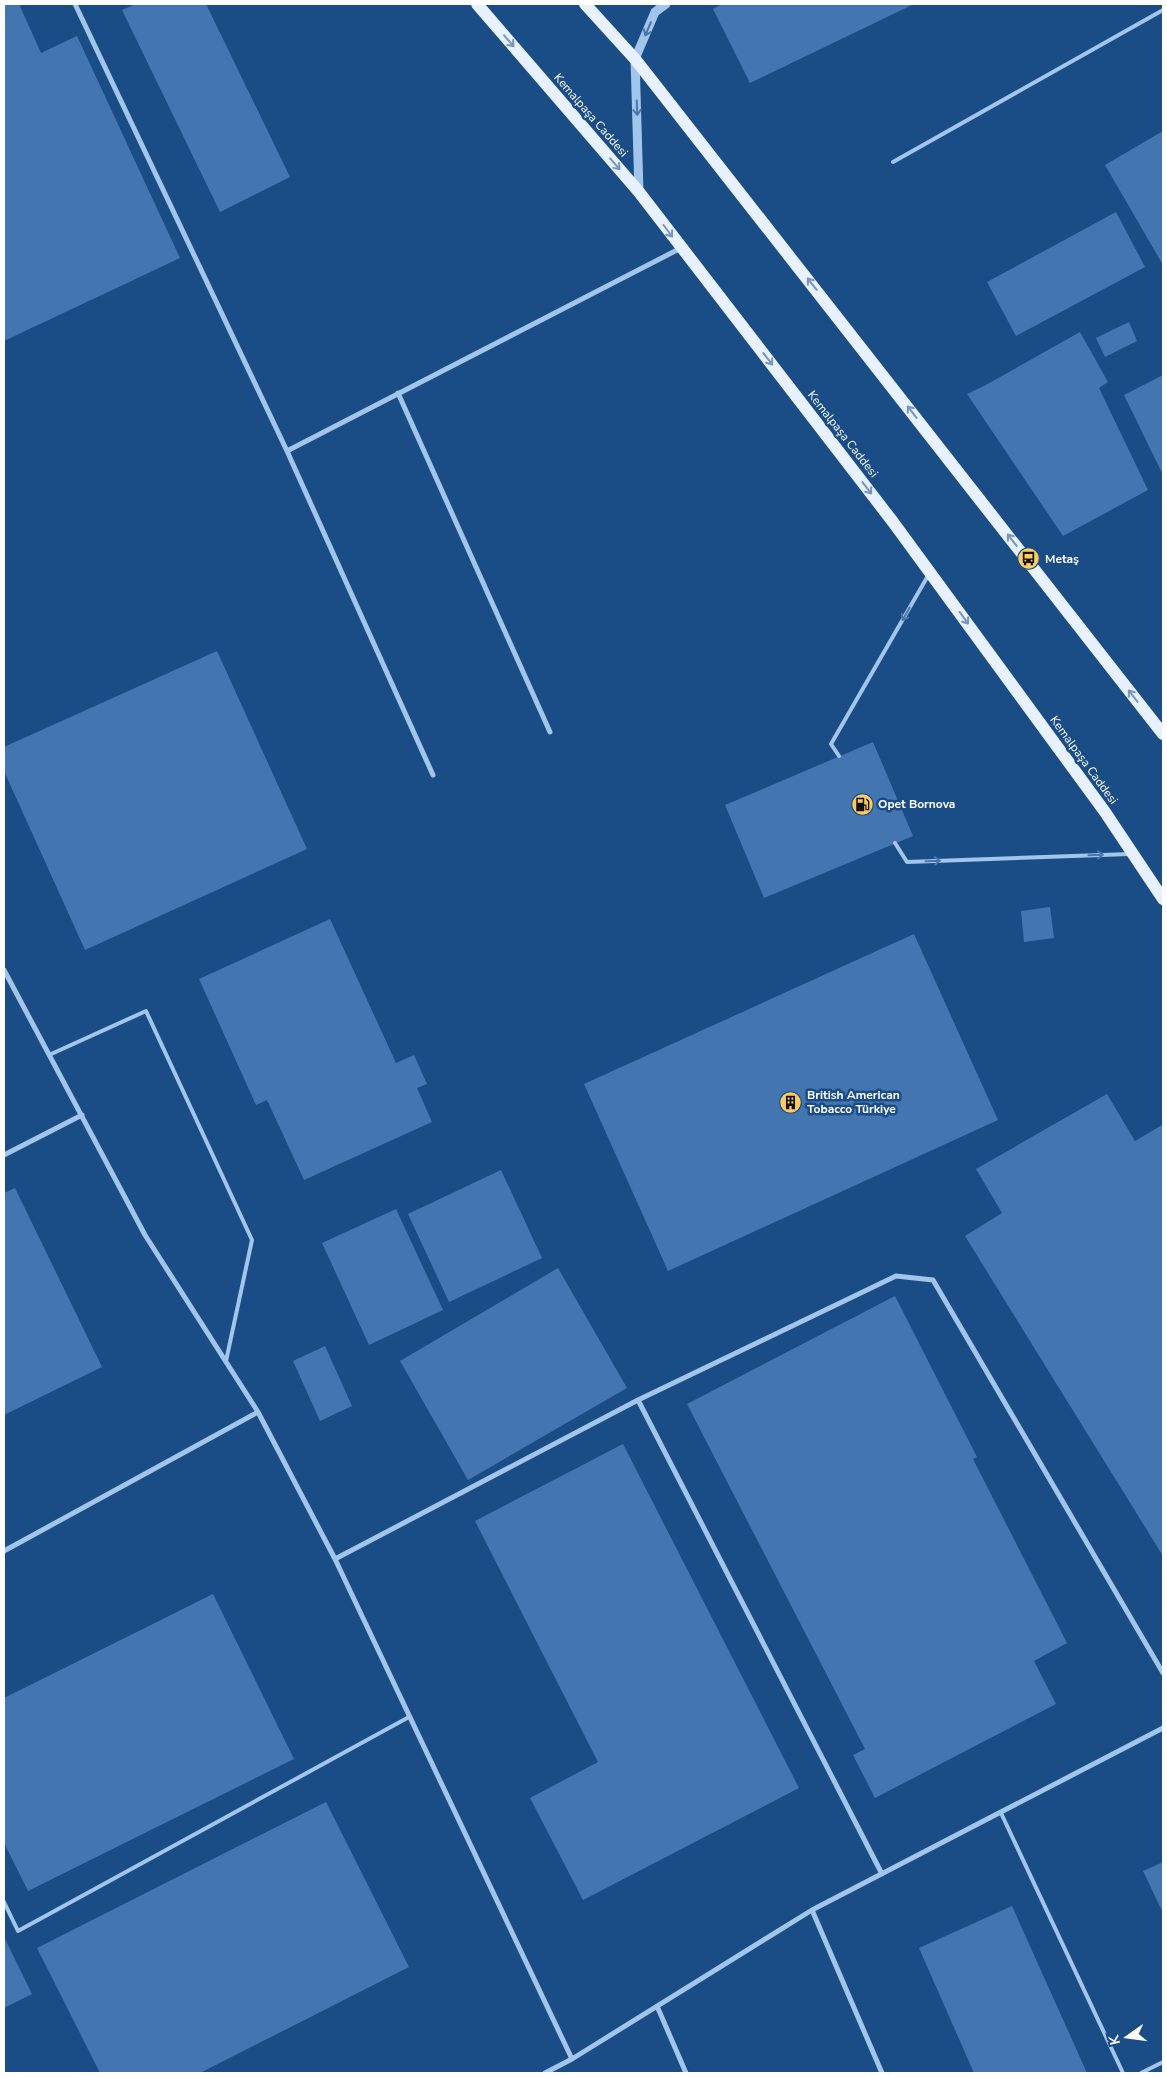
<svg xmlns="http://www.w3.org/2000/svg" width="1167" height="2077" viewBox="0 0 1167 2077" font-family="'Nunito Sans',sans-serif">
<style>
.building{fill:#4376b0}
.lines{fill:none;stroke-linecap:round;stroke-linejoin:round}
.service{stroke:#a2c5ec;stroke-width:4}
.minor{stroke:#a2c5ec;stroke-width:5}
.tertiary{stroke:#a2c5ec;stroke-width:9}
.primary{stroke:#e7f1ff;stroke-width:12}
.oneway{stroke:#4a76aa}
.oneway2{stroke:#7696bc}
.labels{text-anchor:middle;stroke-width:5;stroke-linejoin:round;paint-order:stroke}
.street-label{font-size:12px;fill:#fff;stroke:#1a4c86}
.poi-label{font-size:12px;font-weight:bold;fill:#fff;stroke:#1a4c86;text-anchor:start}
</style>
<rect width="100%" height="100%" fill="#1a4c86"/>
<path class="building" d="M4 4H19L41 53 77 36 180 258 4 341Z
M136 4H206L290 177 220 212 122 10Z
M722 4H914L750 83 713 9Z
M1163 131V265L1105 165Z
M1116 212 1145 267 1016 336 987 282Z
M1129 322 1137 341 1105 357 1096 338Z
M1080 332 1108 382 1099 388 1148 490 1063 536 967 394 984 386Z
M1163 375V475L1124 395Z
M217 651 307 849 85 950 4 771V747Z
M873 742 913 836 764 898 725 805Z
M1050 907 1054 938 1024 942 1021 911Z
M330 919 396 1063 414 1055 427 1084 417 1088 432 1122 304 1180 267 1100 256 1105 199 979Z
M914 934 998 1120 668 1271 584 1084Z
M1107 1094 1135 1141 1162 1125 1163 1127V1556L965 1236 1002 1213 976 1169Z
M501 1170 542 1258 449 1302 408 1214Z
M15 1188 102 1367 4 1415V1193Z
M396 1209 443 1310 369 1345 322 1243Z
M558 1268 627 1388 468 1480 400 1361Z
M895 1296 977 1457 973 1459 1067 1643 1034 1661 1056 1704 875 1798 853 1755 865 1749 687 1404Z
M325 1346 352 1406 320 1421 293 1361Z
M623 1444 799 1788 583 1900 530 1798 598 1762 475 1521Z
M213 1594 294 1759 28 1891 4 1843V1698Z
M326 1802 409 1967 200 2073H100L37 1948Z
M1163 1862V1913L1143 1871Z
M1012 1906 1087 2073H974L919 1948Z
M4 1937 32 1994 4 2008Z"/>
<g class="lines">
<path class="service" d="M893 162 1163 10
M839 756 831 744 929 574
M895 843 907 862 1130 854
M49 1055 146 1011 252 1240 226 1361
M1001 1813 1123 2073
M4 1902 18 1931 409 1717
M1141 2073 1163 2062"/>
<path class="minor" d="M75 4 287 451
M398 393 550 732
M433 775 287 451 681 248
M4 970 145 1235 258 1412 335 1559 572 2059
M4 1155 82 1115
M638 1400 882 1874
M4 1551 258 1412
M335 1559 638 1400 896 1276 933 1280 1163 1673
M812 1910 882 2073
M657 2006 686 2073
M545 2073 572 2059 812 1910 1163 1728"/>
<path class="tertiary" d="M639 192 635 59 655 12 666 4"/>
<path class="primary" d="M477 4 639 192 893 522 1105 812 1163 899
M585 4 635 59 1163 734"/>
</g>
<defs><path id="oneway-shaft" d="M-6 0H5M1.5-3L5.5 0L1.5 3" fill="none" stroke-width="1.6" stroke-linecap="round" stroke-linejoin="round" transform="scale(1.25)"/></defs>
<g class="oneway">
<use href="#oneway-shaft" transform="translate(648 29) rotate(113)"/>
<use href="#oneway-shaft" transform="translate(637 108) rotate(88)"/>
<use href="#oneway-shaft" transform="translate(906 614) rotate(120)"/>
<use href="#oneway-shaft" transform="translate(1096 855) rotate(-2)"/>
<use href="#oneway-shaft" transform="translate(933 861) rotate(-2)"/>
</g>
<g class="oneway2">
<use href="#oneway-shaft" transform="translate(509 41) rotate(49)"/>
<use href="#oneway-shaft" transform="translate(615 164) rotate(49)"/>
<use href="#oneway-shaft" transform="translate(668 231) rotate(53)"/>
<use href="#oneway-shaft" transform="translate(812 284) rotate(-128)"/>
<use href="#oneway-shaft" transform="translate(768 359) rotate(52)"/>
<use href="#oneway-shaft" transform="translate(912 412) rotate(-128)"/>
<use href="#oneway-shaft" transform="translate(867 488) rotate(52)"/>
<use href="#oneway-shaft" transform="translate(1012 540) rotate(-128)"/>
<use href="#oneway-shaft" transform="translate(964 618) rotate(54)"/>
<use href="#oneway-shaft" transform="translate(1133 696) rotate(-128)"/>
</g>
<defs>
<symbol id="bus-disc" viewBox="-11 -11 22 22"><circle r="9.5" fill="#fecc5e" stroke="#1a4c86"/><path d="M-5-6H5V4H4V6H2V4H-2V6H-4V4H-5ZM-3.5-4V0h7V-4ZM-3.5 1.2v1.5H-2V1.2ZM2 1.2v1.5H3.5V1.2Z" fill="#111"/></symbol>
<symbol id="fuel-disc" viewBox="-11 -11 22 22"><circle r="9.5" fill="#fecc5e" stroke="#1a4c86"/><path d="M-5.5-6h7V0h2V4h1.3V-2.5L3-4.5l.8-.8L6-3V5H2.5V1h-1V6h-7ZM-4.2-4.7v3.2H.2V-4.7Z" fill="#111"/></symbol>
<symbol id="building-disc" viewBox="-11 -11 22 22"><circle r="9.5" fill="#fecc5e" stroke="#1a4c86"/><path d="M-4-6H4V6H1V3H-1V6H-4ZM-2.5-4.3h1.7v1.8h-1.7ZM.8-4.3h1.7v1.8H.8ZM-2.5-1h1.7V.8h-1.7ZM.8-1h1.7V.8H.8Z" fill="#111"/></symbol>
</defs>
<g fill-rule="evenodd">
<use href="#bus-disc" x="1016" y="546" width="25" height="25"/>
<use href="#fuel-disc" x="850" y="792" width="25" height="25"/>
<use href="#building-disc" x="778" y="1090" width="25" height="25"/>
</g>
<g class="labels">
<g class="street-label">
<text transform="translate(591 115) rotate(49)" y="4">Kemalpaşa Caddesi</text>
<text transform="translate(843 434) rotate(52)" y="4">Kemalpaşa Caddesi</text>
<text transform="translate(1084 760) rotate(54)" y="4">Kemalpaşa Caddesi</text>
</g>
<g class="poi-label">
<text x="1045" y="563">Metaş</text>
<text x="878" y="808">Opet Bornova</text>
<text x="807" y="1099">British American<tspan x="807" dy="14">Tobacco Türkiye</tspan></text>
</g>
</g>
<rect width="1167" height="2077" fill="none" stroke="#ffffff" stroke-width="10"/>
<g transform="translate(1127 2037) rotate(256)" stroke="#1a4c86" stroke-width="4" paint-order="stroke">
<path d="M0-4L9 19L0 12L-9 19Z" fill="#ffffff"/>
<text y="-8" font-size="14" font-weight="bold" text-anchor="middle" fill="#ffffff">K</text>
</g>
</svg>
